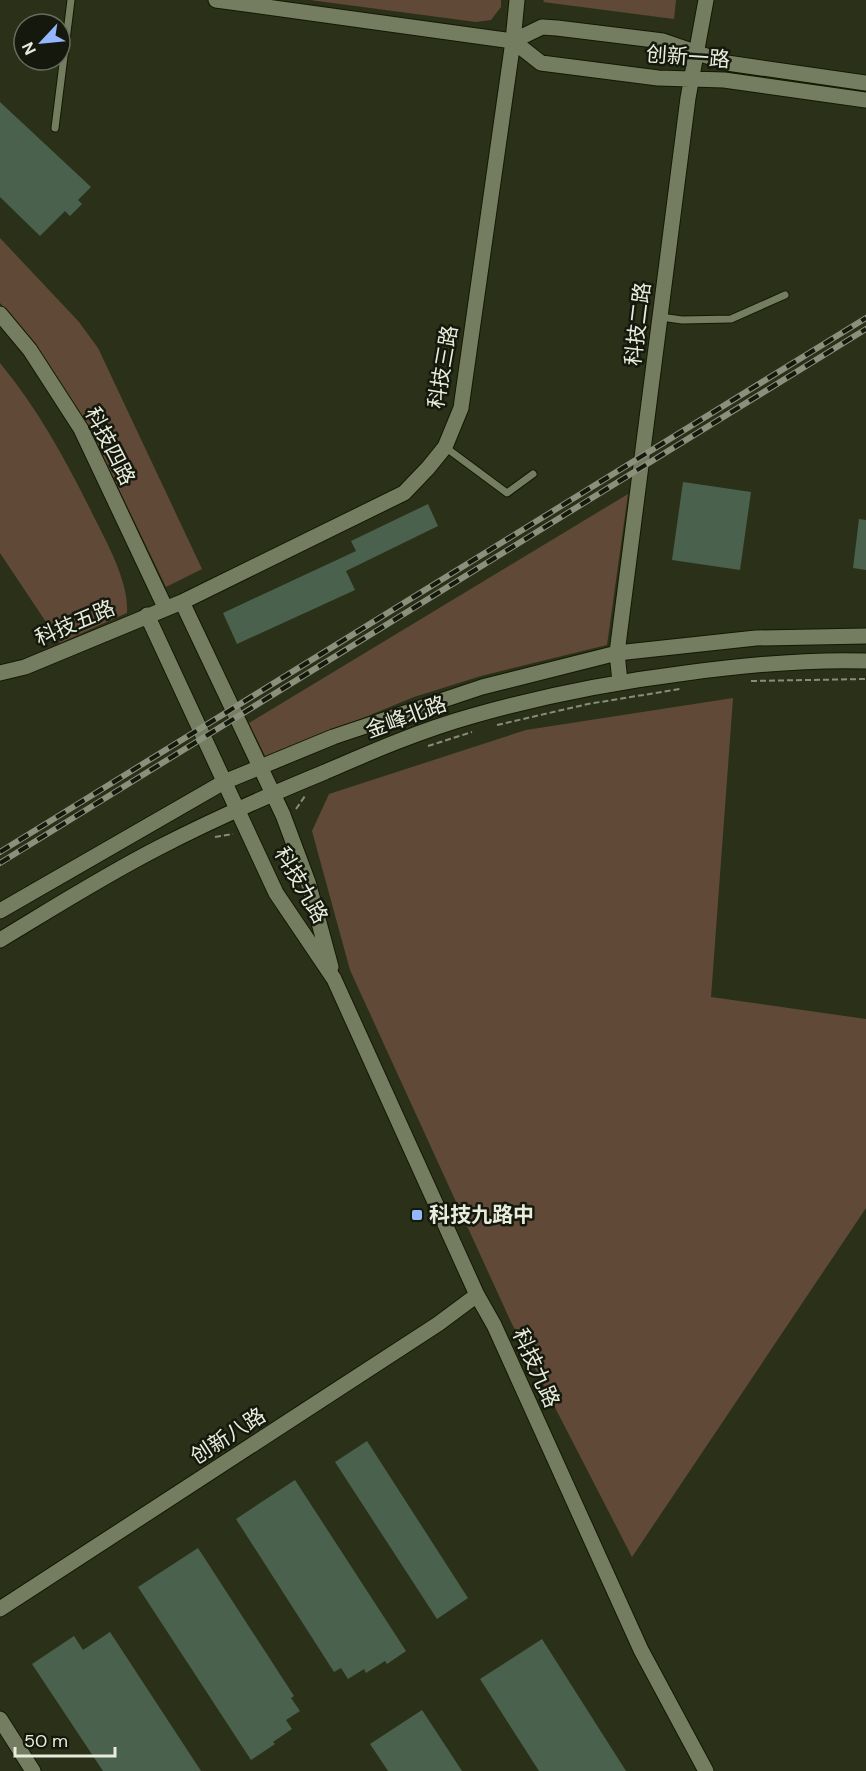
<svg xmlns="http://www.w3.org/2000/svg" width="866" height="1771" viewBox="0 0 866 1771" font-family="'DM Sans','Noto Sans SC',sans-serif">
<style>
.green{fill:#604a37}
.building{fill:#49614d}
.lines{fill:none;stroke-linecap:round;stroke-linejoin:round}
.lane-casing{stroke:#131902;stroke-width:9}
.secondary-casing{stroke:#131902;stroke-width:17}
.path{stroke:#888d79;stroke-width:2;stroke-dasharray:6 3;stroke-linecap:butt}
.lane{stroke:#757d61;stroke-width:7}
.secondary{stroke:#757d61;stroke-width:15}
.rail-casing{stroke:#8a907b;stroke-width:6}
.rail{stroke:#15180c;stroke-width:4;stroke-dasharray:11;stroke-linecap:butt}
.poi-dot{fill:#94b7fd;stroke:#15180c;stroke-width:2}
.labels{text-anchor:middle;stroke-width:5;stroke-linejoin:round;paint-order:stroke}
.street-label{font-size:21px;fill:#e7ecdc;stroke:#15180c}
.poi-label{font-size:21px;font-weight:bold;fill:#e7ecdc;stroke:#15180c;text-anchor:start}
</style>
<rect width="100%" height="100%" fill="#2b3118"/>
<path class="green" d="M310 0H501V7L491 20 476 22Z
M544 0H676L674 19 543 2Z
M0 238 79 322 98 348 202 569 166 587 88 425 37 347 0 303Z
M0 363C38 409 67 462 93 515 107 543 129 582 127 613L60 643 0 553Z
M628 494 607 645 481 676 414 697 266 758 249 723Z
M733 698 711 997 866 1019V1208L632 1557 511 1322 350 970 312 831 329 794 526 730Z"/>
<path class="building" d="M0 102 91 187 78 200 82 204 70 216 65 211 40 236 0 197Z
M683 482 751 492 740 570 672 560Z
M428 504 438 526 346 571 355 590 237 644 223 613 356 551 351 541Z
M859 519 866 520V570L853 568Z
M367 1441 468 1598 437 1619 335 1462Z
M295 1480 406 1651 387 1664 385 1661 366 1673 364 1669 348 1679 341 1668 334 1672 236 1519Z
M198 1548 294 1696 291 1698 300 1711 286 1720 292 1729 273 1742 275 1744 251 1760 138 1587Z
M110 1632 201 1771H103L32 1664 74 1636 83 1650Z
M542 1639 626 1771H539L480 1679Z
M422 1710 462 1771H388L370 1744Z"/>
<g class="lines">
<defs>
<path id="lane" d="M55 128 71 0
M661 317 682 320 731 319 785 295
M445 447 507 493 533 474"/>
<path id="secondary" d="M216 0 513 41
M513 41 541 63 658 78 724 80 866 100
M513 41 542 27 557 28 663 41 727 63 866 83
M0 314 30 350 81 429 165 607
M182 602 283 815 308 882 331 967
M147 615 276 893 334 979 477 1295 494 1325 641 1650 706 1771
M0 673 25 667 182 602 404 493 428 468 445 447 461 408 513 41 517 0
M620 682 617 653 688 98 706 0
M0 911 224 782 333 737 482 687 617 653 756 638 866 636
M0 940C53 908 105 875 160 847 214 819 269 795 325 772 373 751 422 730 472 716 542 696 614 682 686 673 745 665 806 659 866 661
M0 1609 438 1324 477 1295
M0 1719 33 1771"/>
</defs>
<use href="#lane" class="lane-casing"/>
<use href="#secondary" class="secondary-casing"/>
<path class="path" d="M751 681 866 679
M497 725 588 704 680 689
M428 746 472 732
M296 809 305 796
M215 837 233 834"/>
<use href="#lane" class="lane"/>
<use href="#secondary" class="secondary"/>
<defs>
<path id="rail" d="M0 852 866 318
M0 863 866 329"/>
</defs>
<use href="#rail" class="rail-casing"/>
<use href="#rail" class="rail"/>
</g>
<rect class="poi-dot" x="411" y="1209" width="12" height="12" rx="3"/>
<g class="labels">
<g class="street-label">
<text transform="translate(688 57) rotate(4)" y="7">创新一路</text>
<text transform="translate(638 324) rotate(-83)" y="7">科技二路</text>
<text transform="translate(443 367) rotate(-80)" y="7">科技三路</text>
<text transform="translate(110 446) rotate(63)" y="7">科技四路</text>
<text transform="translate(75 623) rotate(-23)" y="7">科技五路</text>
<text transform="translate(406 717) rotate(-20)" y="7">金峰北路</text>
<text transform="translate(301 885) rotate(60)" y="7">科技九路</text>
<text transform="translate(536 1368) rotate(66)" y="7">科技九路</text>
<text transform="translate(228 1436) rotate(-33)" y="7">创新八路</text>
</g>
<g class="poi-label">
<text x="429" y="1222">科技九路中</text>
</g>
</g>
<g transform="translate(42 42) rotate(244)"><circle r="28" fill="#15180c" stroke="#696d5f" stroke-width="1.5"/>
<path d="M0-4.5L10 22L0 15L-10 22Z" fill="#94b7fd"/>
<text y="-9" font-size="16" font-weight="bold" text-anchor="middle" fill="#e7ecdc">N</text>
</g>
<path d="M15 1747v9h100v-9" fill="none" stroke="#e7ecdc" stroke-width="3"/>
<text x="24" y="1747" font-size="18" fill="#e7ecdc" stroke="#15180c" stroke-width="4.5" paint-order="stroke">50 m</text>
</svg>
